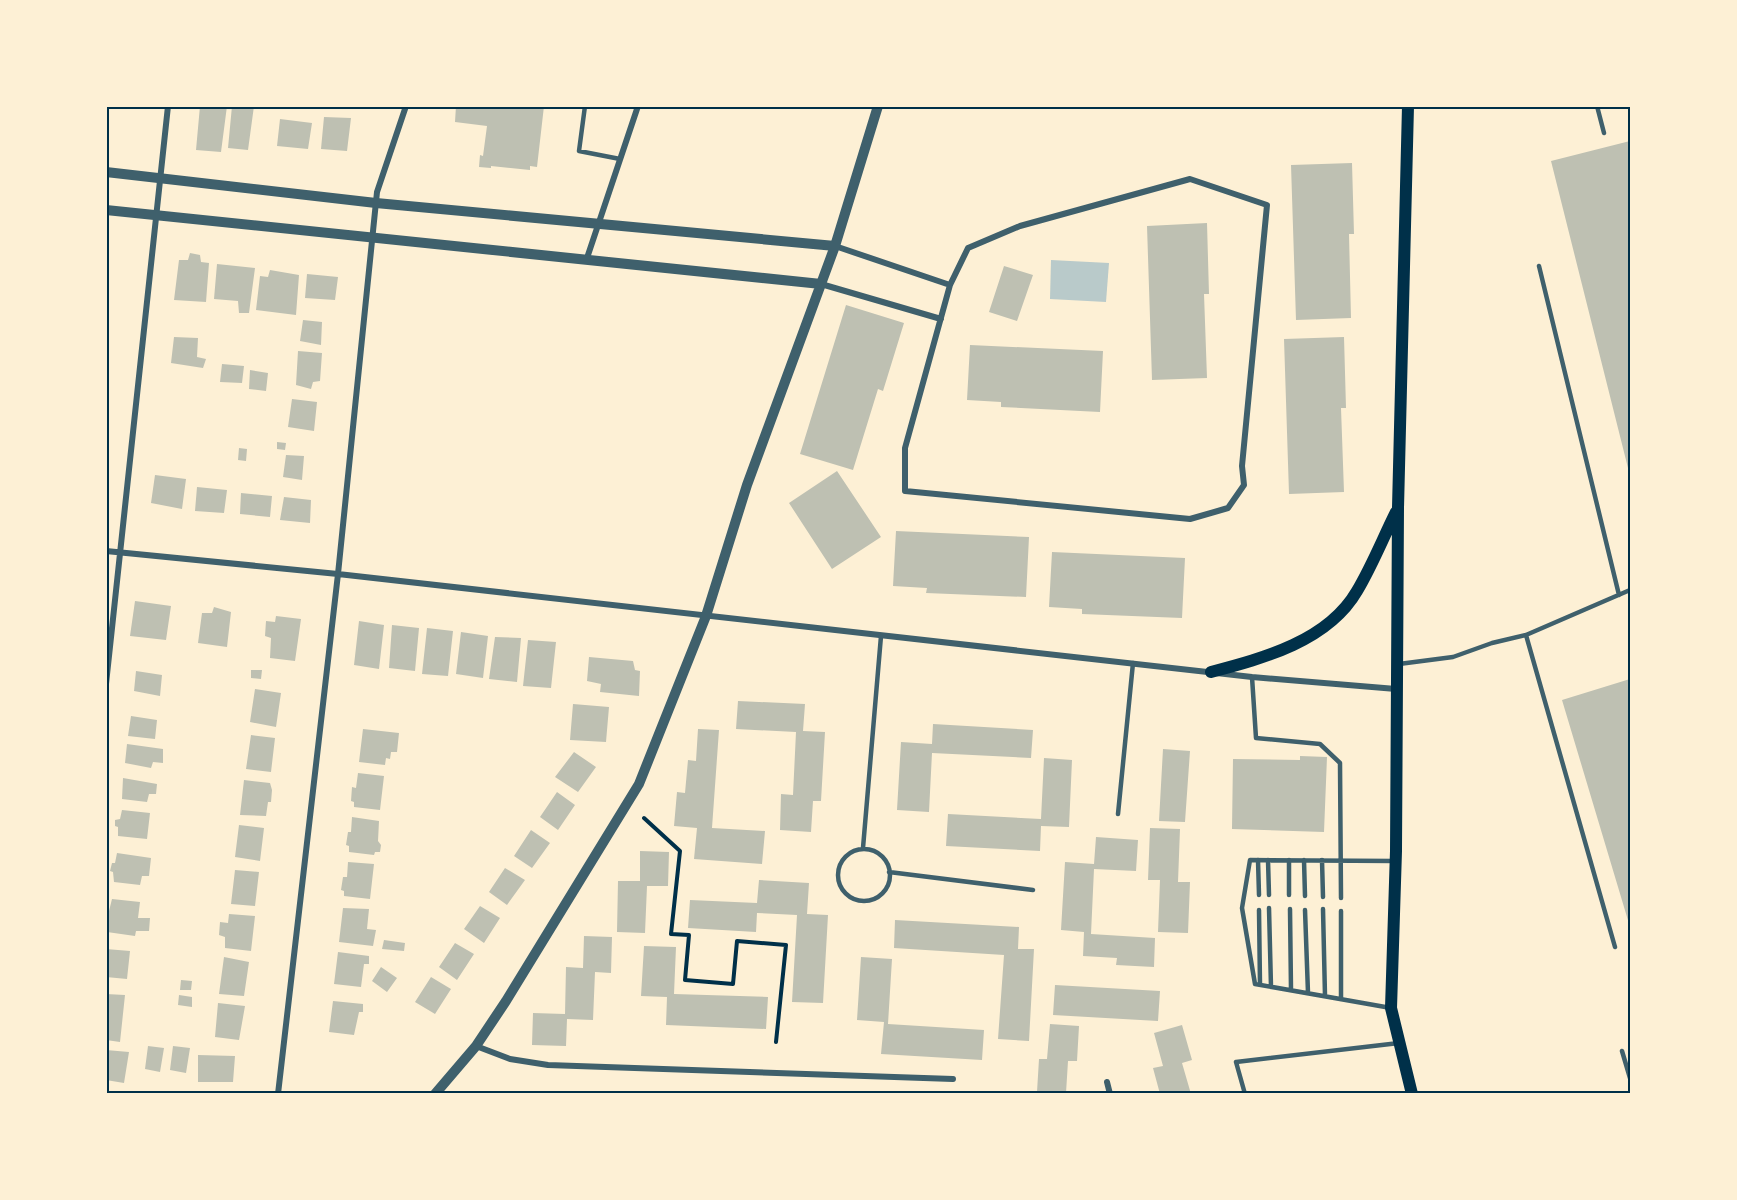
<svg xmlns="http://www.w3.org/2000/svg" width="1737" height="1200" viewBox="0 0 1737 1200" font-family="'Open Sans',sans-serif">
<style>
.green{fill:#b9caca}
.building{fill:#bec0b2}
.lines{fill:none;stroke-linecap:round;stroke-linejoin:round}
.path{stroke:#003049;stroke-width:4}
.service{stroke:#3f606c;stroke-width:4.5}
.minor{stroke:#3f606c;stroke-width:6}
.tertiary{stroke:#3f606c;stroke-width:10}
.secondary{stroke:#003049;stroke-width:12}
.neatline{fill:none;stroke:#003049;stroke-width:2}
</style>
<rect width="100%" height="100%" fill="#fdf0d5"/>
<path class="green" d="M1051 260 1109 263 1106 302 1050 299Z"/>
<path class="building" d="M200 106H227L221 152 196 150Z
M232 106H254L248 150 228 148Z
M456 106H544L537 167 530 166V170L491 166V168L479 167 480 155 483 156 487 126 455 122Z
M324 117 351 118 347 151 321 149Z
M280 119 312 123 308 149 277 146Z
M1630 141V476L1551 161Z
M1352 163 1354 234H1349L1351 318 1296 320 1291 165Z
M1207 223 1209 294H1204L1207 378 1152 380 1147 226Z
M190 253 200 255 201 262 209 263 206 302 174 300 179 260H188Z
M217 264 255 268 249 313H239L238 301 214 299Z
M1004 266 1033 275 1017 321 989 312Z
M270 270 299 275 296 315 256 310 260 276 268 277Z
M307 274 338 277 335 300 305 298Z
M846 305 904 323 883 391 878 389 853 470 800 454Z
M303 320 322 322 321 345 300 341Z
M174 337 198 338 197 357 206 359 203 368 171 363Z
M1344 337 1346 408H1341L1344 492 1289 494 1284 339Z
M970 345 1103 351 1100 412 1001 407V402L967 400Z
M298 351 322 353 320 381 313 382 311 389 296 385Z
M222 364 244 366 242 383 220 382Z
M250 370 268 373 266 391 249 389Z
M292 399 317 402 314 431 288 427Z
M277 442 286 443 285 450 277 449Z
M239 448 247 449 246 461 238 460Z
M286 455 304 456 302 480 283 477Z
M837 471 881 537 832 569 789 503Z
M155 475 186 479 182 509 151 503Z
M197 487 227 490 224 513 195 511Z
M241 493 272 496 270 517 240 514Z
M284 497 311 500 310 523 280 520Z
M896 531 1029 537 1026 597 926 593 927 588 893 586Z
M1052 552 1185 558 1182 618 1082 614V609L1049 607Z
M135 601 171 606 166 640 130 636Z
M214 607 231 612 227 647 198 643 202 613H212Z
M276 616 301 619 295 661 270 658 271 638 265 636 266 621 275 622Z
M359 621 384 625 379 669 354 665Z
M392 625 419 628 415 671 389 668Z
M427 628 453 631 448 676 422 674Z
M461 632 488 636 483 678 456 674Z
M495 637 521 638 517 682 489 679Z
M528 640 556 642 551 688 523 686Z
M589 657 633 661 635 670 640 671 639 696 600 692 601 684 587 681Z
M251 670H262L261 679 251 678Z
M136 671 162 675 160 696 134 691Z
M1630 679V927L1562 700Z
M255 689 281 693 276 727 250 722Z
M738 701 805 704 803 731 825 732 821 801H813L811 832 780 830 781 794 793 795 796 732 736 729Z
M573 704 609 707 606 742 570 740Z
M131 716 157 720 155 739 128 736Z
M933 724 1033 730 1031 758 932 753 929 812 897 810 901 742 932 744Z
M363 729 399 733 397 752H391L390 759 386 758 385 765 359 762Z
M698 729 719 730 712 828 765 831 762 864 694 859 697 828 674 826 677 792 685 793 688 760 696 761Z
M251 735 275 738 271 772 246 769Z
M127 744 163 749V763L153 762 151 768 125 763Z
M1163 749 1190 751 1185 822 1159 821Z
M574 752 596 767 578 792 555 777Z
M1300 756 1327 757 1324 832 1232 829 1233 759 1300 760Z
M1044 758 1072 760 1069 827 1041 826 1040 851 946 846 948 814 1041 819Z
M358 773 384 776 380 810 354 807V802L351 801 352 787 356 788Z
M123 778 157 784 156 794H149L147 802 122 799Z
M244 780 270 783 272 790 271 802H268L266 816 240 815Z
M557 792 575 805 558 830 540 817Z
M122 810 150 813 147 839 118 836V827L115 826V820L120 819Z
M352 817 379 821 378 841 381 845 380 852H375L374 855 349 852V846L346 845 348 832H351Z
M239 825 264 828 260 861 235 857Z
M1150 828 1180 829 1178 882H1190L1188 933 1158 932 1160 880H1148Z
M531 830 550 843 532 868 514 856Z
M1096 837 1138 840 1136 871 1094 869 1091 934 1155 938 1154 967 1116 965 1117 958 1083 956 1084 932 1061 930 1065 862 1094 864Z
M640 851 669 852 668 886H647L645 933 617 932 618 881H640Z
M117 853 151 858 149 876H142L140 885 114 882 113 872 110 871 112 863H115Z
M348 862 374 864 370 899 344 896V891L341 890 343 877H347Z
M505 868 525 880 507 905 489 892Z
M235 870 259 872 255 906 231 904Z
M759 880 809 883 807 914 828 915 823 1003 792 1002 797 915 757 913 756 932 688 928 690 900 757 903Z
M112 899 140 902 138 918H150L149 931H136L135 936 107 932 109 919H106V911H109Z
M480 906 500 918 484 943 464 929Z
M343 908 369 909 367 929 376 930 373 946 339 942Z
M229 914 255 916 251 951 225 948V937L219 935 220 922 228 923Z
M895 920 1019 927 1018 949H1034L1029 1041 998 1039 1004 955 894 948Z
M584 936 612 937 611 973 595 972 593 1020 567 1019 566 1046 532 1045 533 1013 565 1014 566 967 583 968Z
M384 940 405 943 404 951 382 949Z
M455 943 474 954 457 980 439 967Z
M644 946 676 947 674 994 768 997 766 1029 666 1025 667 997 641 996Z
M106 949 130 951 127 979 106 977Z
M338 952 369 956V964H364L361 987 334 984Z
M224 957 249 962 244 996 219 994Z
M861 957 892 959 888 1024 984 1030 982 1060 881 1054 884 1022 857 1020Z
M381 967 397 978 387 992 372 981Z
M431 977 451 989 435 1014 415 1002Z
M181 980 192 981 191 990H180Z
M1055 985 1160 991 1158 1021 1053 1015Z
M106 994 125 995 120 1042 106 1040Z
M179 995 192 997V1007L178 1005Z
M333 1001 363 1004V1012H359L354 1035 329 1032Z
M218 1003 245 1006 239 1040 215 1037Z
M1050 1024 1079 1026 1077 1061H1068L1066 1093 1037 1092 1039 1059H1047Z
M1182 1025 1192 1060 1182 1063 1191 1094H1160L1153 1068 1163 1066 1154 1033Z
M148 1046 164 1048 160 1072 145 1069Z
M173 1046 190 1048 186 1073 170 1070Z
M106 1050 129 1052 124 1083 106 1080Z
M198 1055 235 1056 233 1082H198Z"/>
<g class="lines">
<path class="path" d="M644 818 680 851 671 934 689 935 685 980 733 984 737 941 786 945 776 1042"/>
<path class="service" d="M585 106 579 151 620 159
M1597 106 1604 133
M1539 266 1619 595
M1526 635 1615 947
M1399 664 1453 657 1492 643 1526 635 1630 590
M1252 677 1256 738 1320 744 1340 763 1341 898
M1118 814 1133 663
M863 848 881 636
M838 875a26 26 0 1 1 52 0a26 26 0 1 1-52 0Z
M1258 860 1259 895
M1268 860 1269 895
M1289 860V895
M1304 860 1305 896
M1322 860 1323 897
M889 872 1033 890
M1269 908 1271 987
M1290 909 1291 990
M1323 909 1325 996
M1259 910 1260 985
M1305 910 1308 993
M1341 999V911
M1391 1008 1255 984 1242 908 1250 860 1395 861
M1622 1051 1630 1078
M1245 1094 1236 1062 1399 1043"/>
<path class="minor" d="M1190 179 1267 205 1242 466 1244 485 1228 508 1190 519 905 491V448L950 285 968 248 1020 226Z
M835 246 950 285
M587 258 638 106
M821 284 941 319
M106 551 338 574 1252 677 1396 689
M106 684 168 106
M476 1046 510 1059 548 1065 953 1079
M1107 1082 1110 1094
M278 1094 338 574 377 192 406 106"/>
<path class="tertiary" d="M106 172 376 203 835 246
M106 210 821 284
M435 1094 476 1046 506 1001 639 784 706 616 747 485 835 246 878 106"/>
<path class="secondary" d="M1408 106 1398 508 1396 851 1391 1008 1412 1094
M1211 672C1264 658 1328 641 1357 591 1372 566 1383 538 1396 512"/>
</g>
<rect width="1737" height="1200" fill="none" stroke="#fdf0d5" stroke-width="216"/>
<rect x="108" y="108" width="1521" height="984" class="neatline"/>
</svg>
